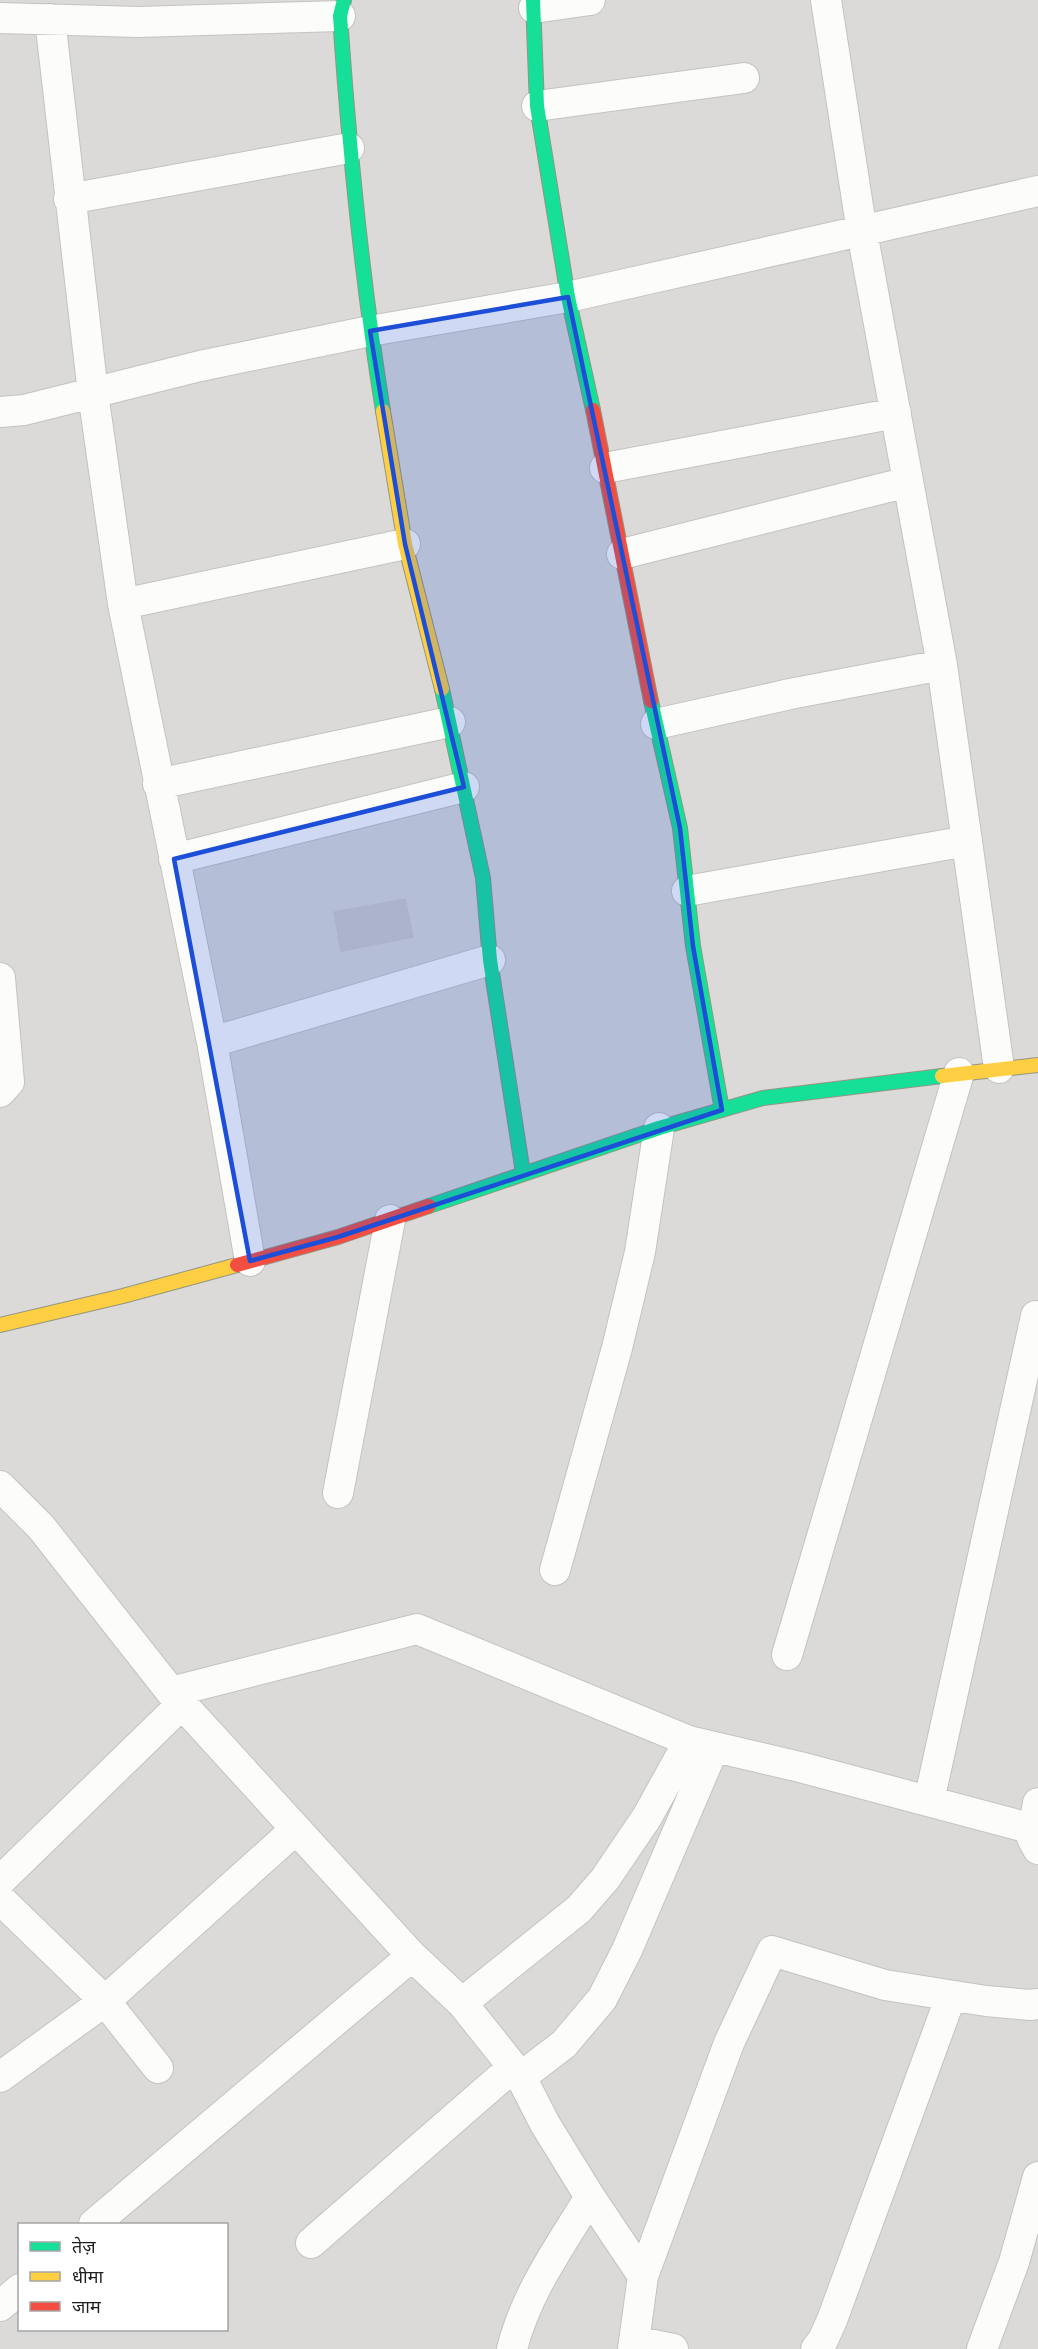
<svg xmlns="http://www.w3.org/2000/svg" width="1038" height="2349" viewBox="0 0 1038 2349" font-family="Figtree,'Noto Sans Devanagari',sans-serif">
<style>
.residential{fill:#dbdad8;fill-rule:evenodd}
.building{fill:#cfcdca;stroke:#cfccc8;stroke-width:1.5}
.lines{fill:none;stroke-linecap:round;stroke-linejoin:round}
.street-casing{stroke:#c3c3c1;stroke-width:32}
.fast-casing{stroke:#939581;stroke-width:16}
.slow-casing{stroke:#939581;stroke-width:16}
.jam-casing{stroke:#939581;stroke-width:16}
.street{stroke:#fcfcfb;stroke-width:30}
.fast{stroke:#16e098;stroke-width:14}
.slow{stroke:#ffcf43;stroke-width:14}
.jam{stroke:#f24e42;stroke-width:14}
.marked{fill:#1d4ed8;fill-opacity:0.2;stroke:#1d4ed8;stroke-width:4.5;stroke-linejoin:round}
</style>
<rect width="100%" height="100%" fill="#ecebe7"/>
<path class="residential" d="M0 0H1038V2349H0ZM20 2224H226V2330H20Z"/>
<path class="building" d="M405 899 413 937 341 951 334 912Z"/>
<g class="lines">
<defs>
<path id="street" d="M826 0 862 232 942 665 999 1068
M534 8 590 0
M0 18 138 22 340 16
M50 19 93 393 123 604
M537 106 744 78
M69 199 349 148
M0 412 24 410 200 366 370 331 568 297 1038 191
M605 468 896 413
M405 544 123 604 212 1042 490 960
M622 554 908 482
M656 724 790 694 942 665
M158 784 450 722
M174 859 464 787
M687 891 967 841
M0 978 9 1082 0 1092
M212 1042 250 1261
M0 1486 41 1527 171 1692 412 1956 462 2003 521 2077 545 2124 590 2197 643 2276
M338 1493 390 1220
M555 1570 617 1348 640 1252 659 1128
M787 1655 959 1073
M171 1692 417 1629 689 1741 800 1767 1033 1829
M929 1801 1036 1316
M1038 1803 1032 1838 1038 1849
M0 1881 182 1704
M0 1899 105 2001 158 2068
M462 2003 579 1909 605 1879 647 1817 689 1741
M0 2077 105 2001 296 1829
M521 2077 564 2044 602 1999 627 1950 714 1747
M94 2224 412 1956
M311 2243 513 2067
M0 2306 20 2289
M634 2341 673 2349
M512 2349C526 2293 560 2246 590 2197
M633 2349 643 2276 729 2043 772 1951 885 1985 986 2001 1030 2005 1038 2004
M816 2349 823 2340 832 2320 951 1996
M982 2349 1014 2262 1038 2177"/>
<path id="fast" d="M344 0 340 16C349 148 362 280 383 411
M533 0 537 106 568 297 593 410
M442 689 483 878 490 960 523 1173
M651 701 680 828 693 946 722 1110
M429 1206 659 1128 763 1098 942 1076"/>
<path id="slow" d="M383 411 405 544 442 689
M942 1076 1038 1065
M0 1325 123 1296 237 1265"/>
<path id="jam" d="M593 410 651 701
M237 1265 338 1237 429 1206"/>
</defs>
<use href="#street" class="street-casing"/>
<use href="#fast" class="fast-casing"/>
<use href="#slow" class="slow-casing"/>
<use href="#jam" class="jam-casing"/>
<use href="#street" class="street"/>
<use href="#fast" class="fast"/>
<use href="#slow" class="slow"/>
<use href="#jam" class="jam"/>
</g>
<path class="marked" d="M568 297 680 828 693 946 722 1110 338 1237 250 1261 174 859 464 787 405 544 370 331Z"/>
<rect x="18" y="2223" width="210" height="108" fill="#ffffff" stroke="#a5a5a5" stroke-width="1.5"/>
<rect x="30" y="2242" width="30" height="9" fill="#16e098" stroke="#a5a5a5" stroke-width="1.5"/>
<text x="72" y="2253" font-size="18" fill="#1e1e1e">तेज़</text>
<rect x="30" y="2272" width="30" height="9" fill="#ffcf43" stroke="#a5a5a5" stroke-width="1.5"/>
<text x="72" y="2283" font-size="18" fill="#1e1e1e">धीमा</text>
<rect x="30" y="2302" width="30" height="9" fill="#f24e42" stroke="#a5a5a5" stroke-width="1.5"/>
<text x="72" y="2313" font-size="18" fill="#1e1e1e">जाम</text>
</svg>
